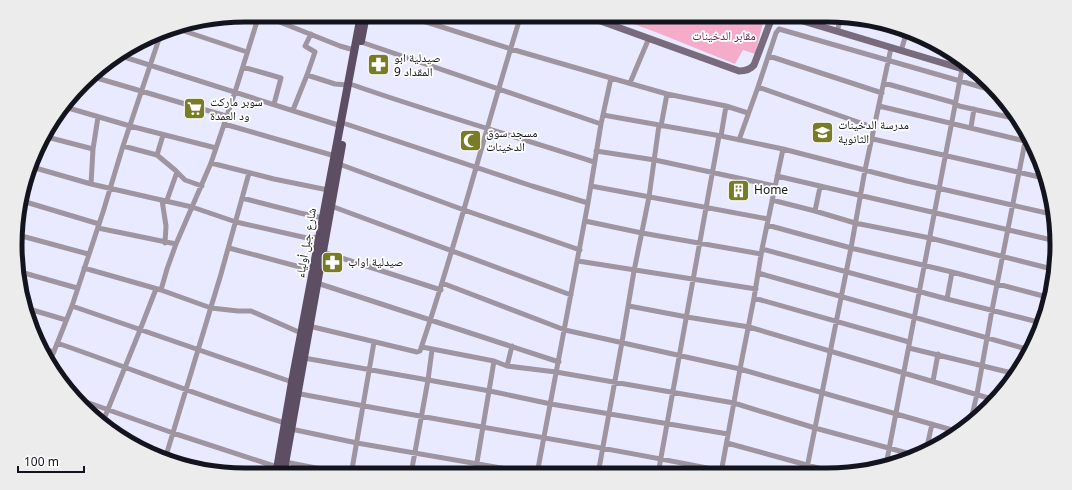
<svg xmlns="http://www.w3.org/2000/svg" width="1072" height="490" viewBox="0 0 1072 490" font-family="'Noto Sans','Noto Naskh Arabic',sans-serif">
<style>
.green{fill:#f5accb}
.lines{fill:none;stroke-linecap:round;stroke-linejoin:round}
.street{stroke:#9e95a1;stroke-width:5}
.secondary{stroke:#786b7d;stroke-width:7}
.primary{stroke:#5e4e63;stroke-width:8}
.labels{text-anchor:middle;stroke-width:3.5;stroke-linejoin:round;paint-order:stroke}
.park-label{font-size:12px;fill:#6e1846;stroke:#fff}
.poi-label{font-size:12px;fill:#14141f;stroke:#fff;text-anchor:start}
.street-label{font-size:12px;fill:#14141f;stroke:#fff}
.rim{fill:none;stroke:#14141f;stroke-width:5}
</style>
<rect width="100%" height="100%" fill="#e9eaff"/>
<path class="green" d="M609 15H765L755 54 743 50 735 64 658 33Z"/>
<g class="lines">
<path class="street" d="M262 15 340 46 354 50
M404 15 511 49 611 78 667 94 726 106 748 113
M172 27 247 52
M837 31 841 18
M361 42 601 124
M901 51 907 31
M121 56 341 126
M769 56 882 93
M243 67 281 78 274 104
M307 75 335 84 348 85
M90 76 226 116
M630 83 649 38
M884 83 955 103 959 106 1013 118
M353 85C433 113 514 136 594 162
M758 87 875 128
M879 106 1029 142
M65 107 130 126 216 148
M293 110 307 75 315 52 305 46 311 34
M603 115 721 136 783 149 907 181 1051 214
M224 124 335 156
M346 124 532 186 588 203
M661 126 667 94
M971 127 974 109
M43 136 93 149
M721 136 726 106
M873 139 1044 178
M739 140 758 87 776 33 779 29 995 91
M123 146 157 155 175 170 185 180 202 186
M596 151 655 160 775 186
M157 155 163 135
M211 163 274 179 328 190
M339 164 464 210 580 250
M32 167 91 184 192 207 236 222 307 238 320 237
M777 176 1056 241
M91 184 93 149 98 117
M591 186 768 219
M242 198 300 213 323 218
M19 200 99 224
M162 200 166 226 165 243
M167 200 177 172
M772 200 815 211 855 223 930 238 1052 269
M331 206 571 295
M815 211 820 187
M585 221 642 233 761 254
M767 225 851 248 952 272 1047 297
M98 228 176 244
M18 235 88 254
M229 248 300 267 314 269
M762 249 947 299 1042 323
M323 252 441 290
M578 261 756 289
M84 268 161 290 211 308 238 311H251L301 333
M17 271 77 288
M758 273 1030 350
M317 283 559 362
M442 283 565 330 740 369 959 432
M161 290 167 269 176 244 211 163 235 92 259 15
M754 298 909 342
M947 299 952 272
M72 306 292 382
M629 306 687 317 749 327 995 400
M29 309 66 320
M309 326 417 352 420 351C458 240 486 126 521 15
M57 343C133 369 208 400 285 423
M422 347 494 361 507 366 556 372 734 403 815 428 918 456
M42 348 54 352
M909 348 1016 374
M304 358 490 391 551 404 728 434
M49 364 72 306 103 212 123 146 161 33
M507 366 512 346
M933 381 938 354
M296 393C437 421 580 442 722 471
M78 399 173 433 277 467
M102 424 140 330 156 289
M970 424 977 394 992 310 1026 137
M291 429 357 443 536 474
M727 443 836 473
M926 451 932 424
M165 459 221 274 249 173
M285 462 352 475
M886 465 962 69
M721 473 740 369 754 298 762 249 783 149
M806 473 851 248 865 170 891 48
M411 474 428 380 432 350
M475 474 494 361
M537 474 588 203 601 124 611 78
M598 474 622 342 634 271 649 197 659 125
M658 474 719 136
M351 475 374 342"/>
<path class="secondary" d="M584 15 739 71C745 71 750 70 754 65L771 20 776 15
M783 15 976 73"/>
<path class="primary" d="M361 41 366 15
M276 475 292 382 361 15
M283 475 342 145"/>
</g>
<defs>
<symbol id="pharmacy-square" viewBox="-11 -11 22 22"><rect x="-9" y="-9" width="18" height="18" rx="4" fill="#787c26" stroke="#fff"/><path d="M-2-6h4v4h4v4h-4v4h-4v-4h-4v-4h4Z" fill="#fff"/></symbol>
<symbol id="supermarket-square" viewBox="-11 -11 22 22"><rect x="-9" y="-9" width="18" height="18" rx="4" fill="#787c26" stroke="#fff"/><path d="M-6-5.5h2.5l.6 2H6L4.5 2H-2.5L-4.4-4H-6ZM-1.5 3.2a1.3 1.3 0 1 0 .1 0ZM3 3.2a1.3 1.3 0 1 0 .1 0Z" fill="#fff"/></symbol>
<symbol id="school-square" viewBox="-11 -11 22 22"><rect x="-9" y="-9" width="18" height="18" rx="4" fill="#787c26" stroke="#fff"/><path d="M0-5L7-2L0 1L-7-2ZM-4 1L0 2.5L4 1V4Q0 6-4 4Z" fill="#fff"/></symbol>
<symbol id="mosque-square" viewBox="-11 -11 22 22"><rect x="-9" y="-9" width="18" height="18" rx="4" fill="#787c26" stroke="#fff"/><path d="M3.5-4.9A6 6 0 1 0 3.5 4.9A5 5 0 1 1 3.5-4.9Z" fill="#fff"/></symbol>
<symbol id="building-square" viewBox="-11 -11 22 22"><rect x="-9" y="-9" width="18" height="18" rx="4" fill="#787c26" stroke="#fff"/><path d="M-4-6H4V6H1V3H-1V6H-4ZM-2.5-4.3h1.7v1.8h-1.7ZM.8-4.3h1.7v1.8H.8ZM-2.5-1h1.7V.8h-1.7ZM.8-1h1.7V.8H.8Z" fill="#fff"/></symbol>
</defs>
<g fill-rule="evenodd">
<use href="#pharmacy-square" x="366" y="52" width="25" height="25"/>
<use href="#supermarket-square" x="182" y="96" width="25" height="25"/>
<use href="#school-square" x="810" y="120" width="25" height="25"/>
<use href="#mosque-square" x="458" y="128" width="25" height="25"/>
<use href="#building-square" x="726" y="178" width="25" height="25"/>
<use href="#pharmacy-square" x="320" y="250" width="25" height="25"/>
</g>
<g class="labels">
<g class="park-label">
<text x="724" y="40">مقابر الدخينات</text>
</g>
<g class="poi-label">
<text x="394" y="62">صيدلية ابو<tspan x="394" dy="14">المقداد 9</tspan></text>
<text x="210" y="106">سوبر ماركت<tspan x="210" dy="14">ود العمدة</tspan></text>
<text x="838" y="129">مدرسة الدخينات<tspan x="838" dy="14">الثانوية</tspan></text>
<text x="486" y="137">مسجد سوق<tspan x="486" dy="14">الدخينات</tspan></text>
<text x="754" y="194">Home</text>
<text x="348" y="266">صيدلية اواب</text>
</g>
<g class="street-label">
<text transform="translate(306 243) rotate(-80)" y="4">شارع جبل أولياء</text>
</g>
</g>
<path d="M0 0H1072V490H0ZM245 22H827A223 223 0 0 1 1050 245V245A223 223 0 0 1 827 468H245A223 223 0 0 1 22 245V245A223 223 0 0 1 245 22Z" fill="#ececed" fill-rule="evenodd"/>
<path class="rim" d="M245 22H827A223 223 0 0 1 1050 245V245A223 223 0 0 1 827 468H245A223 223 0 0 1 22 245V245A223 223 0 0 1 245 22Z"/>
<path d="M18 466v6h66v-6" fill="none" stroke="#14141f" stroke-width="2"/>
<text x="24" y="466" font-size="12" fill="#14141f" stroke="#ffffff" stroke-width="3" paint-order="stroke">100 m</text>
</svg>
